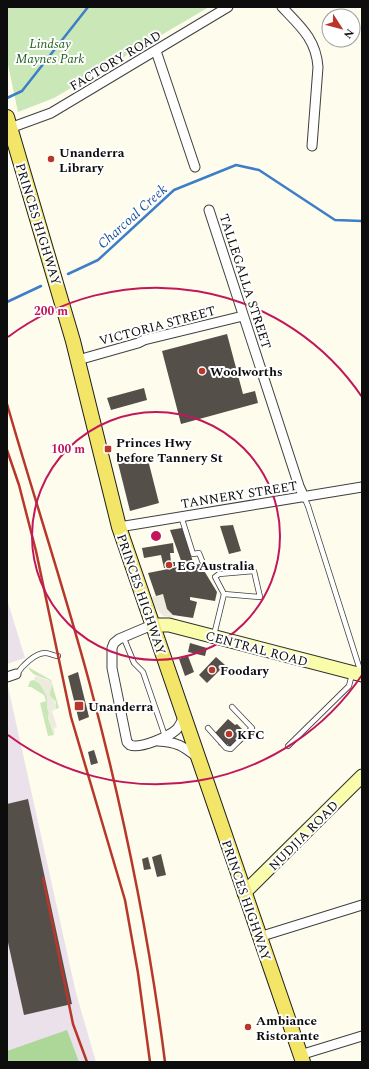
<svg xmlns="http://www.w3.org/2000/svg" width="369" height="1069" viewBox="0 0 369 1069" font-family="Spectral,serif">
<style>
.industrial{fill:#ebe1eb}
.green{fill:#cae7b8}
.forest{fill:#acd798}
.plaza{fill:#edebdd}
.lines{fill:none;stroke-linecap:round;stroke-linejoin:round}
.stream{stroke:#3e7dc8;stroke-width:2.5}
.building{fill:#554f49}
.lane-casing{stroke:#404040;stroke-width:6}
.street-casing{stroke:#404040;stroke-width:11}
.secondary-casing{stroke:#2f2f2f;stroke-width:15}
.primary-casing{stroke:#1e1e1e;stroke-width:16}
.lane{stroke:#fff;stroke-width:4.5}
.street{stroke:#fff;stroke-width:9}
.secondary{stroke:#f9fcaa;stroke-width:13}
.primary{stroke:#f3e568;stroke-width:14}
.rail{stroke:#b7372a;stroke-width:2.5}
.ring{fill:none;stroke:#c2185b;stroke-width:2}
.poi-dot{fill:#b7372a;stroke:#fff;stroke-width:1.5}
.labels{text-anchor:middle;stroke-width:4;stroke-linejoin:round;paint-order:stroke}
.park-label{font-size:13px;font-style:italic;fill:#246120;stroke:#fff}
.street-label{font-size:13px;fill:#0d0d0d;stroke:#fff}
.poi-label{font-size:13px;font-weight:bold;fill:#0d0d0d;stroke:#fff;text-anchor:start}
.water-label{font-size:14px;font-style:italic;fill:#1b5099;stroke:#fff}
.centre{fill:#c2185b;stroke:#fff;stroke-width:2}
.ring-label{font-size:12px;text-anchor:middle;font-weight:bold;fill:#c2185b;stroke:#fff;stroke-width:4;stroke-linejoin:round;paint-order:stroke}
</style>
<rect width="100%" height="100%" fill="#fefded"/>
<path class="industrial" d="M7 599 25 658 7 664Z
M7 682 76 993 96 1062H7Z"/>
<path class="green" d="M7 7H209L54 98 18 112 7 60Z
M28 667 51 680 59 708 56 709V702L49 695 51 688 49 680C40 676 33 677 28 667Z
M34 680 40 684 47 696V707L49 713 48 718 54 735 48 736 40 703 46 701 44 695 31 687H28L30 681Z"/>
<path class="forest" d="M67 1030 79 1062H7V1051Z"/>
<path class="plaza" d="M163 594 167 609 174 616 173 618 163 616 155 607 151 597Z
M35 676 51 681 52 686 49 694 56 704V709L52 711 57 727 54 728 55 733H54L48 719 49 713 47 707V696L40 684 34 680Z"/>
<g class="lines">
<path class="stream" d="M7 98 22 91 88 7
M68 274 98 260 174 190 236 165 259 170 335 220 362 221
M7 302 41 286"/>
</g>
<path class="building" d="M227 334 243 394 255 391 258 403 181 424 162 351Z
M144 388 147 400 111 410 107 398Z
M147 456 159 503 130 511 118 463Z
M233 525 241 551 229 554 220 526Z
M182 528 194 565 200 564 217 592 215 601 190 597V600L197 602 193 618 173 615 167 609 163 594 156 596 148 573 183 566 170 530Z
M173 543 174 553H170L171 562H175V566L164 568 161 555 144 558 142 548Z
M190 643 207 648 205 656 188 652Z
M188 656 194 672 185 676 179 659Z
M216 657 225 665 207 683 199 675Z
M78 672 89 717 79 721 68 676Z
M228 719 235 725 237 724 245 732 242 735 246 739 235 748 232 745 230 747 227 744 223 748 218 744 222 741 215 733Z
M94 750 98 763 91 765 88 752Z
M28 799 72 1004 24 1015 7 938V804Z
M161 854 166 875 157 877 152 857Z
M148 857 151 869 144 870 142 859Z"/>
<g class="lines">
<defs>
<path id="lane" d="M304 497 308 506 361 673
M181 516 193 554 199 553 203 563
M214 635 224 594 215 577 219 574 254 571 260 597 224 594
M123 636 134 663 143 672 165 736
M17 674C22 666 35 653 45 653 50 653 53 656 58 656
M208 728 226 748 231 749 252 728 232 707
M288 746 349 686 352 674"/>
<path id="street" d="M282 7C300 26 316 39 318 67L312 146
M156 51 195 167
M10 128 51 113 228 7
M209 210 299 486 304 497
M78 360 138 343 144 340 243 316
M119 527 362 487
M152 625 119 639 114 643 112 648V668L127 742 130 745C140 749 168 737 176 730 180 726 182 721 184 716
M7 677 16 674
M158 741C177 742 183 746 197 757
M259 937 362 905
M300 1055 362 1036"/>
<path id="secondary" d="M152 625H169L362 675
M244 893 362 776"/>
<path id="primary" d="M7 117 73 341 119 527 303 1062"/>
</defs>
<use href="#lane" class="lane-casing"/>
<use href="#street" class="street-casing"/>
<use href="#secondary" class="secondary-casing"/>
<use href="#primary" class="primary-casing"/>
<use href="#lane" class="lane"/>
<use href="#street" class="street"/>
<use href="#secondary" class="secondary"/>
<use href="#primary" class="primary"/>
<path class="rail" d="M7 404C34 498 65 591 90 685 123 809 149 935 165 1062
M7 450 19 485 36 551 71 717 125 900 138 973 150 1062
M43 878 73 1024 87 1062"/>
</g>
<g class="ring">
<circle cx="156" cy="536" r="124"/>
<path d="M362 675A248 248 0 0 1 8 735M8 337A248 248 0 0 1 362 397"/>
</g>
<g class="poi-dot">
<circle cx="51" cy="159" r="4"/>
<circle cx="202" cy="371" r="4"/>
<rect x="104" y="445" width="8" height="8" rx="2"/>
<circle cx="169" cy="565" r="4"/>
<circle cx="212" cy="670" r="4"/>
<rect x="74" y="701" width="10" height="10" rx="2"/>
<circle cx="229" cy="734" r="4"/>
<circle cx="248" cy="1027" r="4"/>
</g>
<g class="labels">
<g class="park-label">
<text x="50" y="48">Lindsay<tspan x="50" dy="15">Maynes Park</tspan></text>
</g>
<g class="street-label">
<text transform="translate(115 60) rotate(-31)" y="5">FACTORY ROAD</text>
<text transform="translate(39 224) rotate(73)" y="5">PRINCES HIGHWAY</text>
<text transform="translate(246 281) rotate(72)" y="5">TALLEGALLA STREET</text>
<text transform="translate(157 325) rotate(-15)" y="5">VICTORIA STREET</text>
<text transform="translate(239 494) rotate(-9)" y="5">TANNERY STREET</text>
<text transform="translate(142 594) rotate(71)" y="5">PRINCES HIGHWAY</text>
<text transform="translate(257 648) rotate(15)" y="5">CENTRAL ROAD</text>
<text transform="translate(303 835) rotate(-45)" y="5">NUDJIA ROAD</text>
<text transform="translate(247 900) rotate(71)" y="5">PRINCES HIGHWAY</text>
</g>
<g class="poi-label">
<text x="59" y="157">Unanderra<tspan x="59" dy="15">Library</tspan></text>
<text x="210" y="376">Woolworths</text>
<text x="116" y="447">Princes Hwy<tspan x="116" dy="15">before Tannery St</tspan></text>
<text x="177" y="570">EG Australia</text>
<text x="220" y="675">Foodary</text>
<text x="88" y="711">Unanderra</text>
<text x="237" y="739">KFC</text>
<text x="256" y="1025">Ambiance<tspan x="256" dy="15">Ristorante</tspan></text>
</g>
<g class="water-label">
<text transform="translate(132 216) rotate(-42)" y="5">Charcoal Creek</text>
</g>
</g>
<circle cx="156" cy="536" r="6" class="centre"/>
<g class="ring-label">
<text x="51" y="315">200 m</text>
<text x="68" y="453">100 m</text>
</g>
<rect width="369" height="1069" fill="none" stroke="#0d0d0d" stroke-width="16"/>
<g transform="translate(341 28) rotate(126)"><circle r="19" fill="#ffffff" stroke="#9e9e9e"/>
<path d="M0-3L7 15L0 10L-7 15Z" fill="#b7372a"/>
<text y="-6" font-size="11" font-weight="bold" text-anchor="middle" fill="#0d0d0d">N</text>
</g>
</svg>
